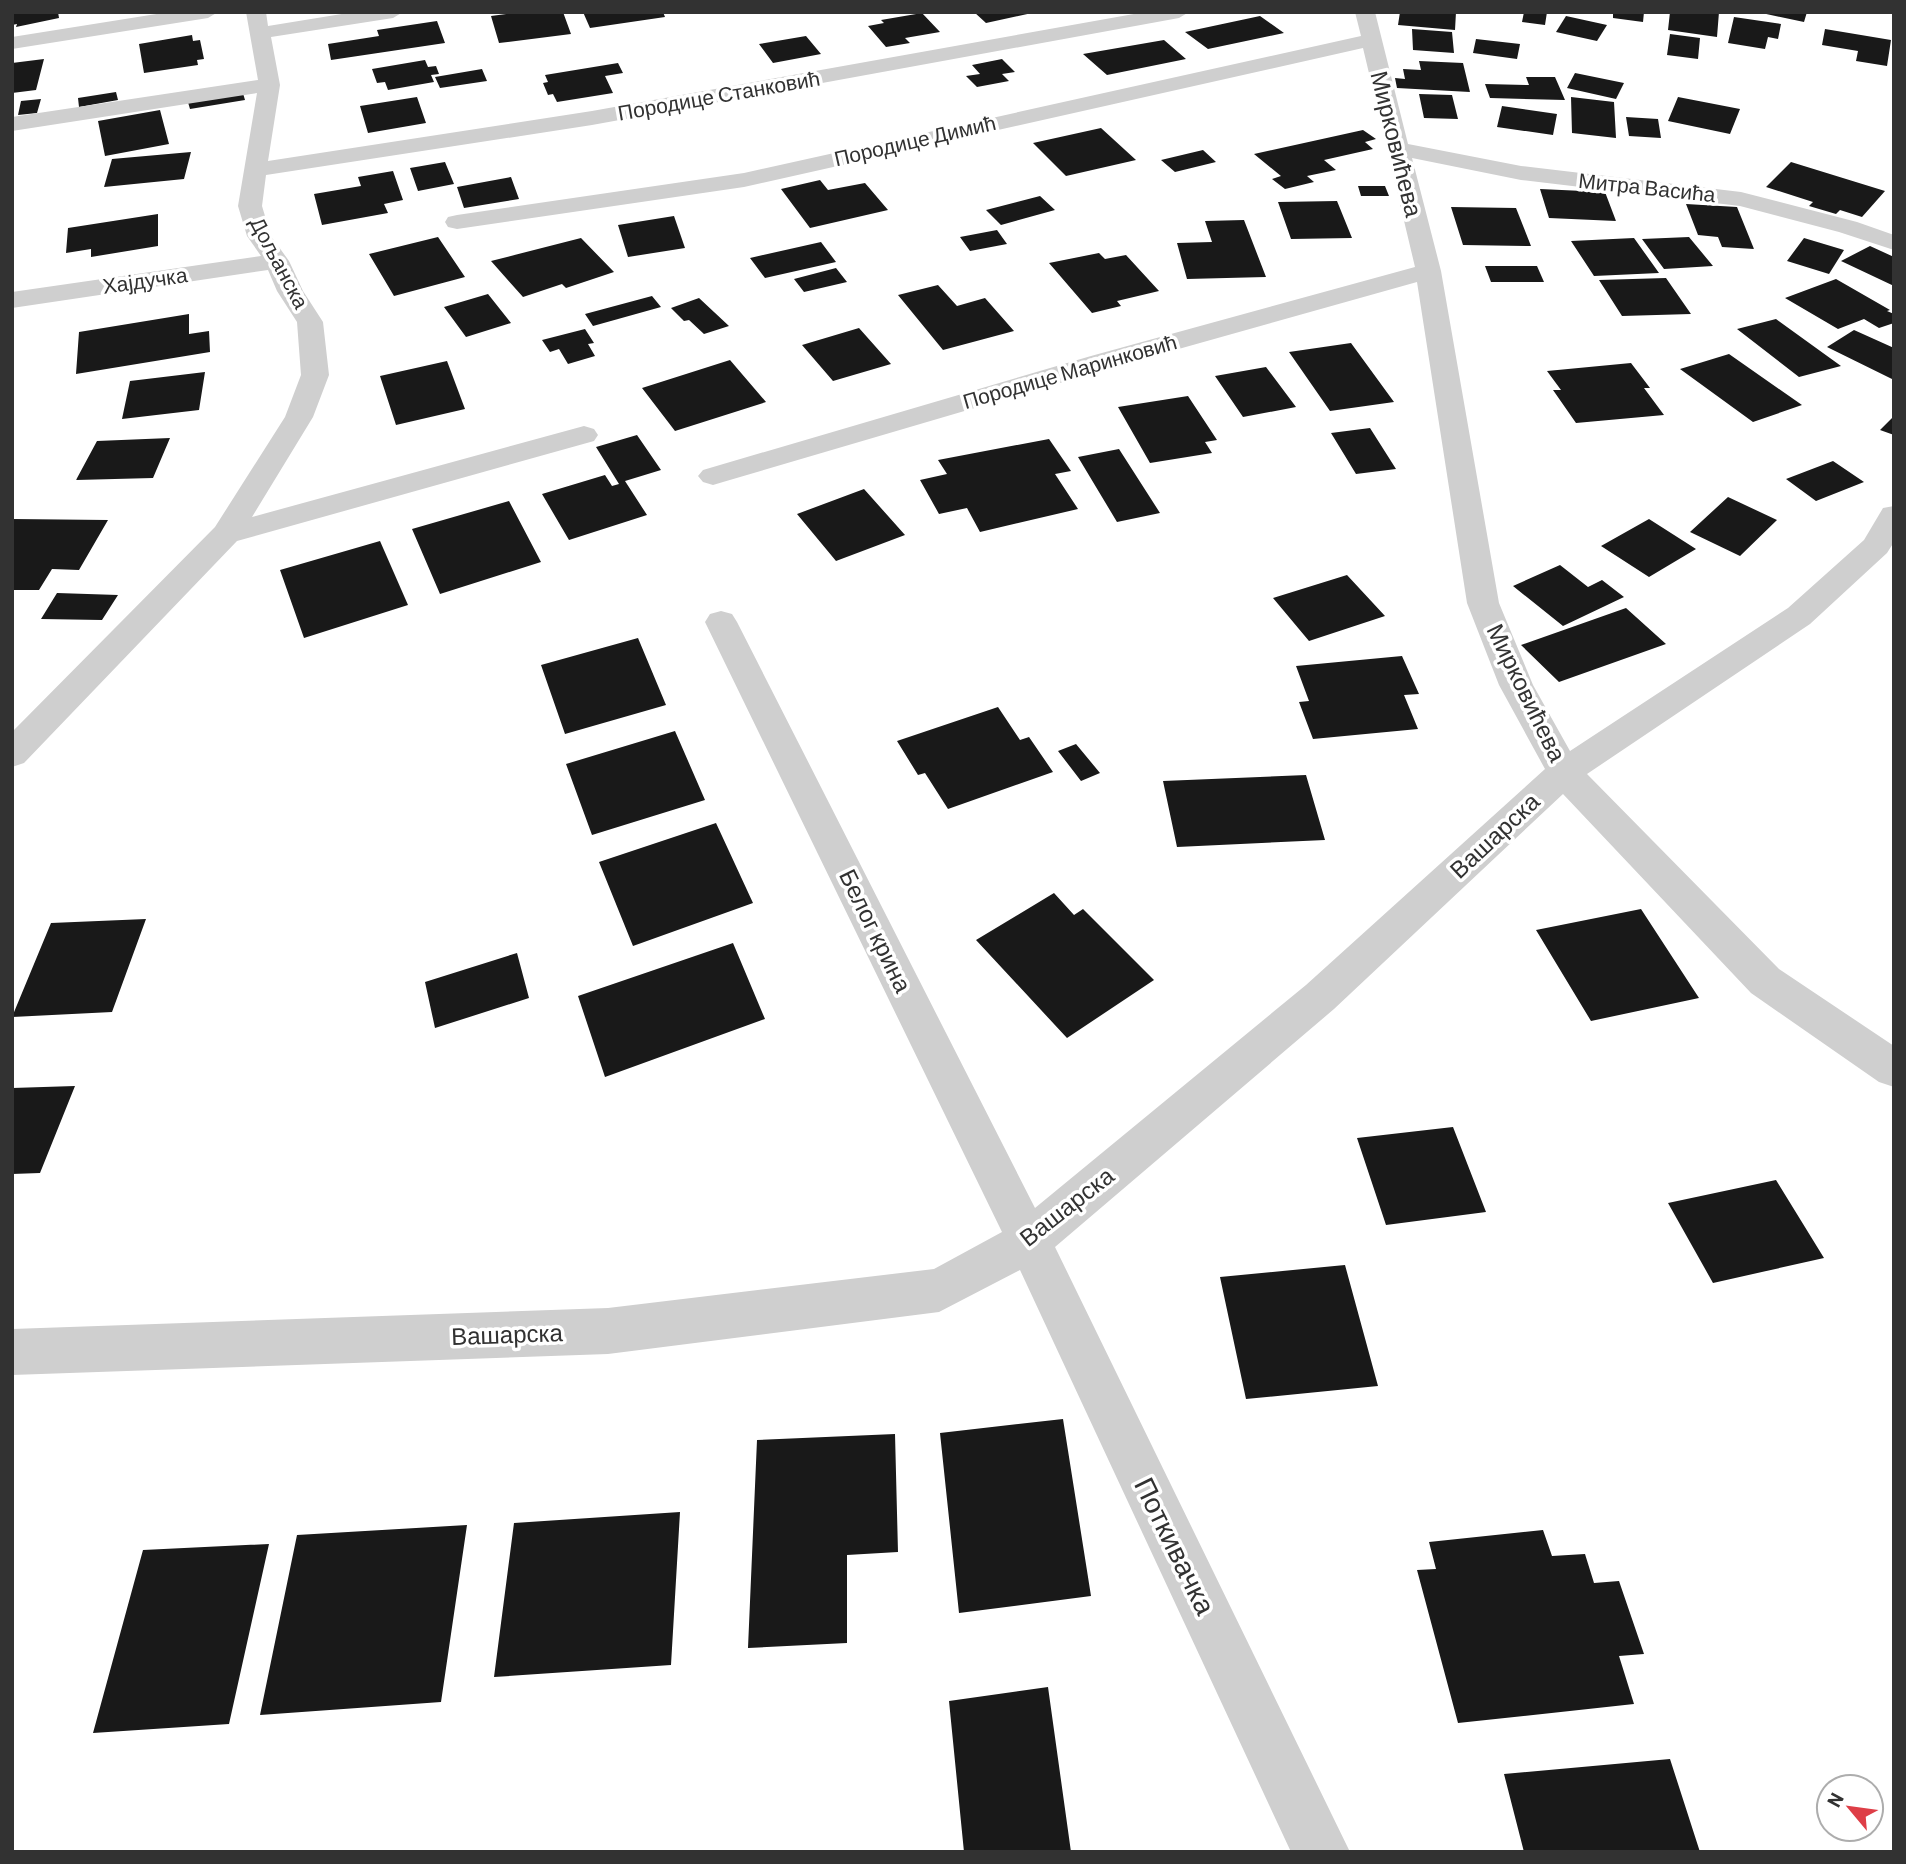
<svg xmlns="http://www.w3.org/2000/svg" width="1906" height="1864" viewBox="0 0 1906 1864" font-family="Barlow,sans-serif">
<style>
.building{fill:#191919}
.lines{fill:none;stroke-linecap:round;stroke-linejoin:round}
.street{fill:#cfcfcf;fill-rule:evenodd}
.labels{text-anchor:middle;stroke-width:7;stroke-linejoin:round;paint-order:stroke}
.far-street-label{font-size:21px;fill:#323232;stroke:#fff}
.street-label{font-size:24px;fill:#323232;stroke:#fff}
.near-street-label{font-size:28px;fill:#323232;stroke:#fff}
</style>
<rect width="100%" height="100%" fill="#fff"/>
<path class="building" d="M12 12H58L59 18 16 27 17 24 12 25Z
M520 12H563L571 34 499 43 491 16Z
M583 12H663L665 17 590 28Z
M974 12H1031L1032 13 986 23Z
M1400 12H1456L1455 30 1398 25Z
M1524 12H1547L1545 25 1522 22Z
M1613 12H1644L1643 22 1613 18Z
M1670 12H1719L1717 37 1668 30Z
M1757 12H1807L1804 22Z
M922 13 940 32 905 38 910 43 886 47 868 26 884 23 881 20Z
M1260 16 1284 33 1208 49 1185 32Z
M1566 16 1607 25 1597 41 1556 32Z
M1734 17 1781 24 1778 39 1768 37 1765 49 1728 43Z
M437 21 445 43 331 60 328 44 379 36 377 30Z
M1412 29 1452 32 1454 53 1413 50Z
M1825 29 1891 40 1887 66 1856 61 1858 51 1822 45Z
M1670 34 1700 38 1698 59 1667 55Z
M192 35 193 41 200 40 204 59 197 60 198 65 144 73 139 44Z
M806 36 821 54 773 63 759 44Z
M1476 39 1520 44 1517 59 1473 53Z
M1164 40 1186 59 1107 75 1083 54Z
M44 59 36 90 12 93V63Z
M1002 59 1015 72 1002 74 1009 81 977 87 966 76 980 74 972 65Z
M425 60 428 67 436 66 439 74 431 75 434 82 388 90 385 82 377 83 372 69Z
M1419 61 1463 63 1470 92 1397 88 1395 78 1405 79 1403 69 1421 70Z
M618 63 623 73 605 76 613 93 557 102 553 94 548 95 543 83 548 82 545 75Z
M482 69 487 81 440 88 435 77Z
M1575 73 1624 83 1616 99 1567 88Z
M1526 77H1555L1565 100 1490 98 1485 84 1529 85Z
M242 90 245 100 190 109 187 99Z
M116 92 118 100 79 107 78 98Z
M1419 94 1452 95 1458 119 1424 118Z
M417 97 426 123 368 133 360 106Z
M1571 97 1614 102 1616 138 1572 133Z
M1678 97 1740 109 1730 134 1668 121Z
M41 99 37 113 18 115 21 101Z
M1502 106 1557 114 1553 135 1497 127Z
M160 110 169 144 105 156 98 121Z
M1626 117 1658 119 1661 138 1629 136Z
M1101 128 1136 160 1066 176 1033 143Z
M1363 130 1376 139 1365 142 1373 149 1324 160 1336 170 1307 176 1314 182 1285 189 1272 179 1281 176 1254 154Z
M1203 150 1216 162 1175 172 1161 160Z
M191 152 184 179 104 187 112 159Z
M445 162 454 184 418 191 410 168Z
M1791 162 1885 191 1862 217 1840 210 1836 214 1809 206 1813 202 1766 187Z
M393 171 403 200 384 204 388 213 322 225 314 194 361 186 358 177Z
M511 177 519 199 464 208 457 187Z
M820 180 828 190 865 183 888 210 810 228 781 189Z
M1358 186H1385L1389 196H1361Z
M1540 189 1605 192 1616 221 1549 218Z
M1040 196 1055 210 1001 225 986 210Z
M1337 201 1352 238 1291 239 1278 202Z
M1686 204 1737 207 1754 249 1722 247 1718 237 1698 235Z
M1451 207 1516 208 1531 246 1463 245Z
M158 214V246L91 257V249L66 253 68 228Z
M674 216 685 248 628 257 618 225Z
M1244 220 1266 277 1187 279 1177 243 1212 242 1205 221Z
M997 230 1007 244 970 251 960 237Z
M438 237 465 277 394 296 369 254Z
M1689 237 1713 266 1664 269 1642 239Z
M581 238 614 272 566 288 562 284 523 297 491 261Z
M1634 238 1659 273 1594 276 1571 241Z
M1804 238 1844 250 1829 274 1787 261Z
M821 242 836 262 765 278 750 258Z
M1870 246 1894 257V286L1841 261Z
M1099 253 1105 259 1126 255 1159 291 1117 301 1121 306 1092 313 1049 263Z
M1485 266H1537L1544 282H1491Z
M836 268 847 282 804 292 794 279Z
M1666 278 1691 314 1622 316 1599 280Z
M1836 279 1890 310 1887 311 1894 314V323L1879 328 1864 319 1838 329 1785 298Z
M938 285 957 306 985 298 1014 331 943 350 898 295Z
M488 294 511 323 466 337 444 307Z
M652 296 661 307 593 326 585 314Z
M699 298 729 326 704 334 689 320 684 321 671 308Z
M189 314V334L209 331 210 352 76 374 79 332Z
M1776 319 1841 366 1799 377 1737 329Z
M859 328 891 364 833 381 802 345Z
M585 329 594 343 588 344 595 356 568 364 559 349 550 352 542 340Z
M1854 330 1894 348V380L1827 347Z
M1351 343 1394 402 1330 411 1289 352Z
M1729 354 1802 405 1753 422 1680 369Z
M730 360 766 402 675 431 642 388Z
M447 361 465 409 396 425 380 376Z
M1631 363 1650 388H1644L1664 415 1576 423 1553 390H1561L1547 371Z
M1266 367 1296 407 1243 417 1215 376Z
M205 372 199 410 122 419 130 381Z
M1188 396 1217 440 1205 442 1212 453 1150 463 1118 407Z
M1894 416V435L1880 430Z
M1370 428 1396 469 1356 474 1331 433Z
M637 435 661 470 625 481 647 515 569 540 542 494 605 475 612 486 619 484 596 447Z
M170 438 153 478 76 480 97 441Z
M1049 439 1071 471 1055 474 1078 509 980 532 967 508 939 514 920 480 947 474 938 460Z
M1119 449 1160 513 1117 522 1078 457Z
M1833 461 1864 482 1816 501 1786 479Z
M864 489 905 535 836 561 797 514Z
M1728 497 1777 520 1740 556 1690 532Z
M509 501 541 562 440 594 412 529Z
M12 519 108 520 79 570 52 569 39 590H12Z
M1649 519 1696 549 1649 577 1601 546Z
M380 541 408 605 304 638 280 570Z
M1560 565 1588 587 1602 580 1624 597 1563 626 1513 586Z
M1347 575 1385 616 1309 641 1273 598Z
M57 593 118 595 102 620 41 619Z
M1626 608 1666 644 1559 682 1521 645Z
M638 638 666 705 565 734 541 665Z
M1402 656 1419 694 1404 695 1418 729 1313 739 1299 702 1309 701 1296 666Z
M998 707 1020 740 1029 737 1053 772 948 809 925 773 918 775 897 741Z
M675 731 705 800 592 835 566 764Z
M1076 744 1100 773 1081 781 1058 751Z
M1306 775 1325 840 1177 847 1163 781Z
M716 823 753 903 633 946 599 862Z
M1054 893 1074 915 1083 909 1154 980 1067 1038 976 940Z
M1641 909 1699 998 1591 1021 1536 930Z
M146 919 112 1012 12 1017 51 923Z
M733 943 765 1019 605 1077 578 996Z
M517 953 529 998 435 1028 425 982Z
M75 1086 40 1173 12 1174V1088Z
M1453 1127 1486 1212 1386 1225 1357 1138Z
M1776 1180 1824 1258 1713 1283 1668 1203Z
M1345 1265 1378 1386 1246 1399 1220 1277Z
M1063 1419 1091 1596 959 1613 940 1433Z
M895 1434 898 1552 847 1555V1643L748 1648 757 1440Z
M680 1512 671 1665 494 1677 514 1523Z
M467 1525 441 1702 260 1715 297 1535Z
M1543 1530 1552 1556 1585 1554 1594 1583 1619 1581 1644 1654 1619 1656 1634 1704 1458 1723 1417 1570 1436 1569 1429 1542Z
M269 1544 229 1724 93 1733 143 1550Z
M1048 1687 1071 1852H964L949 1701Z
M1670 1759 1700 1852H1524L1504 1774Z"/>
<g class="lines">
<path class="street" d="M169 12H218L208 18 12 49V37Z
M246 12H266L268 26 354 12H403L393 18 271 37 280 85 268 161 592 111 1145 12H1189L1179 18 592 125 266 175 262 206 271 236 289 261 303 291 323 322 329 375 313 417 252 517 584 426 594 429 598 435 594 441 237 541 24 763 12 767V732L215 527 285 417 301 375 297 322 277 291 268 270 12 308V292L261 256 247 236 238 206 257 93 12 131V117L258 80Z
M1355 12H1375L1408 144 1521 166 1741 192 1857 222 1894 235V250L1839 232 1740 206 1521 180 1412 158 1441 271 1499 603 1533 685 1570 751 1788 608 1864 540 1883 508 1894 506V542L1887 553 1810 624 1587 774 1779 969 1894 1046V1087L1879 1082 1751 993 1563 794 1334 1009 1055 1247 1350 1852H1291L1020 1270 939 1312 608 1354 12 1375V1329L608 1308 934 1269 1002 1232 705 622 710 614 721 611 732 614 737 622 1035 1208 1306 985 1545 769 1499 685 1467 603 1417 282 1111 368 723 482 713 485 703 482 698 476 703 470 1091 356 1415 267 1363 48 744 187 457 229 448 227 445 222 448 217 457 215 744 173 1361 36Z"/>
</g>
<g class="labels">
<g class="far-street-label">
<text transform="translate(719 96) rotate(-10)" y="7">Породице Станковић</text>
<text transform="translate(915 141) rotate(-13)" y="7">Породице Димић</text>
<text transform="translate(1647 188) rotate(6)" y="7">Митра Васића</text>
<text transform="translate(279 263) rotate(62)" y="7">Дољанска</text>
<text transform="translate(145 281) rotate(-8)" y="7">Хајдучка</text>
<text transform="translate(1070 372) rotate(-16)" y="7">Породице Маринковић</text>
</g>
<g class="street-label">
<text transform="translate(1396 144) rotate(76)" y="8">Мирковићева</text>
<text transform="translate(1526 693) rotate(64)" y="8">Мирковићева</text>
<text transform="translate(1495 836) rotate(-43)" y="8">Вашарска</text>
<text transform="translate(875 931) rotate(64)" y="8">Белог крина</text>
<text transform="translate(1067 1207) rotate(-38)" y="8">Вашарска</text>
<text transform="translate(507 1335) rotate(-2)" y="8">Вашарска</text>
</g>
<g class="near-street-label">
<text transform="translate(1175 1546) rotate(64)" y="10">Поткивачка</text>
</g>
</g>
<rect width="1906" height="1864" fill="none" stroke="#323232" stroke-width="28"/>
<g transform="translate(1850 1808) rotate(299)"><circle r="33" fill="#ffffff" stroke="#adadad" stroke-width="2"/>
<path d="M0-5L12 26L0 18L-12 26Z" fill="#de3e47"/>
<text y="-10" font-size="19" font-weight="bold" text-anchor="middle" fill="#323232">N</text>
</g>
</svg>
